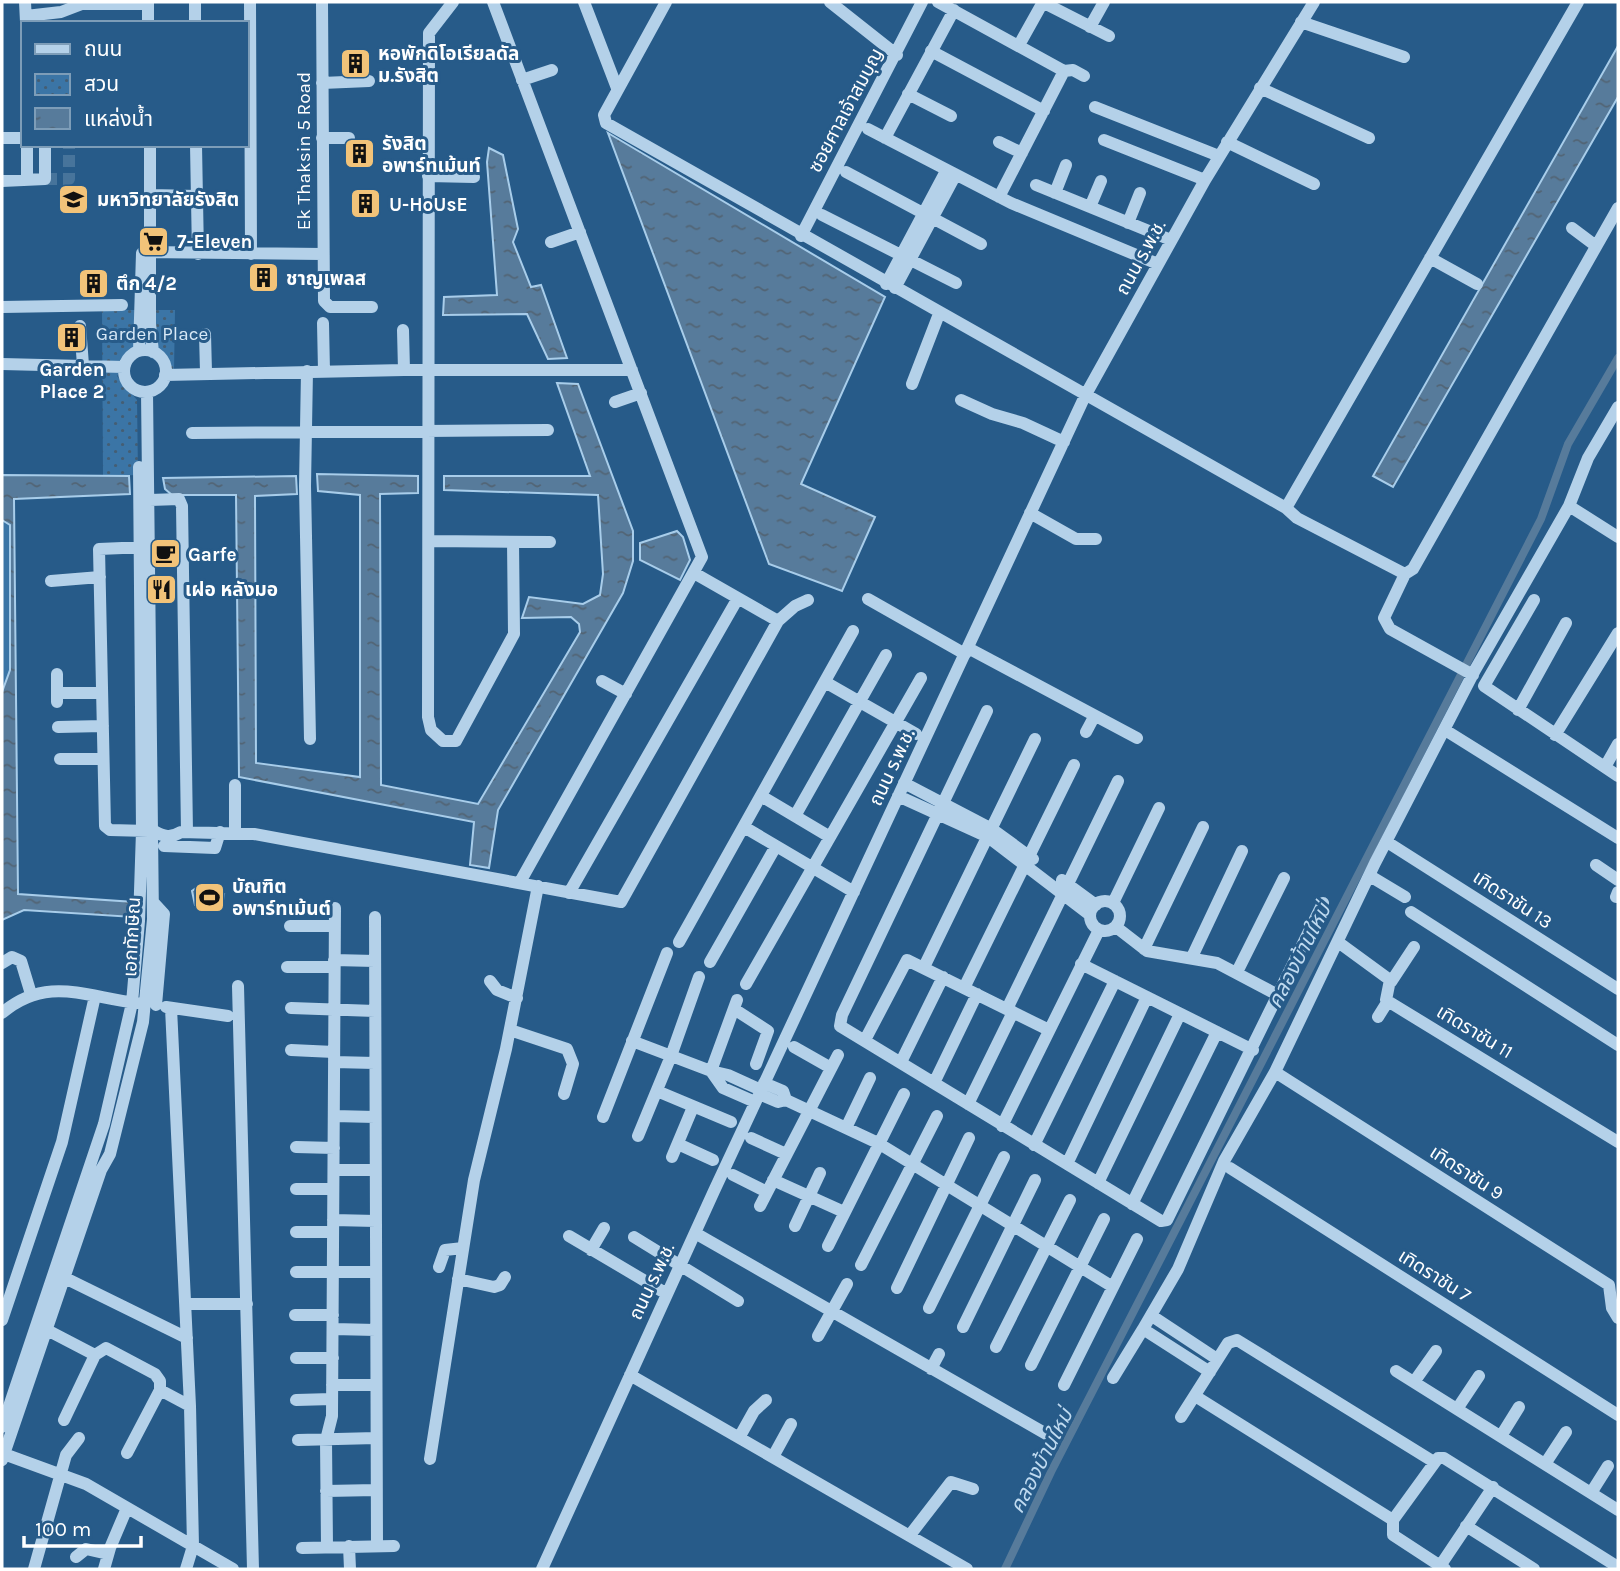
<svg xmlns="http://www.w3.org/2000/svg" width="1620" height="1571" viewBox="0 0 1620 1571" font-family="Karla,'Noto Sans Thai',sans-serif">
<style>
.green{fill:#3b75a6}
.park{fill:url(#park-dots)}
.water{fill:url(#water-ripples);stroke:#a8cdea;stroke-width:2}
.lines{fill:none;stroke-linecap:round;stroke-linejoin:round}
.canal{stroke:#577b9b;stroke-width:8}
.minor-tunnel{stroke:#47749b;stroke-width:12;stroke-dasharray:12 6;stroke-linecap:butt}
.minor{stroke:#b4d1e9;stroke-width:12}
.labels{text-anchor:middle;stroke-width:6;stroke-linejoin:round;paint-order:stroke}
.poi-label{font-size:19px;font-weight:bold;fill:#fff;stroke:#275b89;text-anchor:start}
.street-label{font-size:19px;fill:#fff;stroke:#275b89}
.park-label{font-size:19px;fill:#d8e9f7;stroke:#275b89}
.water-label{font-size:21px;font-style:italic;fill:#bfdaf0;stroke:#275b89}
</style>
<defs>
<pattern id="park-dots" width="8" height="8" patternUnits="userSpaceOnUse" patternTransform="scale(1.75)"><rect width="8" height="8" fill="#3b75a6"/><path d="M2 2h.1M6 6h.1" fill="none" stroke="#445e74" stroke-width="1.8" stroke-linecap="round"/></pattern>
<pattern id="water-ripples" width="26" height="14" patternUnits="userSpaceOnUse" patternTransform="scale(1.75)"><rect width="26" height="14" fill="#577b9b"/><path d="M2 4q2-2 4 0t4 0M15 11q2-2 4 0t4 0" fill="none" stroke="#526474"/></pattern>
</defs>
<rect width="100%" height="100%" fill="#275b89"/>
<path class="green" d="M2 520 10 524V670L2 692Z"/>
<path class="park" d="M102 310H175L174 371 137 350 117 376 137 400 138 475 103 476Z"/>
<path class="water" d="M1618 46V97L1393 487 1373 476Z
M608 133 885 297 801 484 875 517 842 591 769 564Z
M489 148 503 155 518 229 513 242 531 287 541 285 567 358 548 359 527 314 443 315 444 297 497 295 487 162Z
M557 383 578 384 633 531V561L623 593 498 810 489 868 470 865 474 822 239 777 236 495H172L165 489 163 478 296 476 297 494 255 496 256 763 360 777V495L318 491 317 474 418 476V493L380 494 381 785 478 804 580 632 579 624 571 617 522 618 529 597 583 604 600 595 603 574 598 495 444 490V476H590Z
M2 475 129 476 130 494 14 499 18 894 134 902 133 917 24 910 2 920V692L10 670V525L2 520Z
M677 531 683 537 690 560 680 580 640 560V543Z
M196 888 224 894 222 907 195 905 192 891Z"/>
<g class="lines">
<path class="canal" d="M1005 1569 1051 1472 1541 519 1568 444 1618 358"/>
<path class="minor-tunnel" d="M45 179H69V145"/>
<path class="minor" d="M25 2 26 22
M148 2V23
M195 2V23
M250 2 251 254
M322 2 324 301 330 307H372
M453 2 429 33 428 717 431 730 443 741H456L514 634 513 542
M493 2 702 557 520 882
M584 2 617 88
M666 2 604 115 606 123 1286 508 1297 518 1405 574
M830 2 897 55
M938 2 1064 71 1073 70 1084 76
M1042 2 1109 36
M26 16 61 12 82 4H148
M1301 22 1404 57
M1090 27 1104 2
M1019 45 1043 2
M931 51 1044 111
M522 80 552 70
M322 83 369 81
M1260 88 1369 138
M908 94 951 116
M1095 107 1219 156
M868 129 1011 203 1158 264
M2 138H23
M322 138H349
M885 138 954 10
M1104 140 1205 180
M999 142 1022 153
M1227 142 1314 184
M27 145V179
M150 145V324L153 352
M196 145 198 254
M846 172 981 244
M428 176 474 177
M2 181 45 179V145
M1036 185 1171 240
M1055 193 1066 165
M150 195 197 196
M999 197 1064 71
M1090 207 1101 181
M822 215 956 283
M1128 223 1140 193
M1572 228 1596 246
M801 236 922 2
M551 242 580 232
M145 252 323 254
M1430 258 1477 284
M886 284 946 171
M895 288 955 176
M2 307 122 305
M323 323 324 371
M80 326 83 365
M403 330 404 370
M205 334 206 372
M124 371a21 21 0 1 1 42 0a21 21 0 1 1-42 0Z
M139 351 142 253
M2 364 124 367
M307 371 305 486 310 739
M165 375 404 370H632
M912 384 939 314
M961 400 992 414 1023 423 1064 442
M615 402 641 393
M192 433 548 430
M150 500 179 499 182 506 187 832
M1569 506 1618 537
M1286 508 1578 2
M1030 513 1076 539H1096
M429 541 550 542
M146 547 99 549 105 826 110 830 148 831
M694 573 778 621
M51 581 100 577
M868 599 965 654
M1534 600 1484 686 1618 776
M968 648 1137 738
M57 674V702
M1473 675 1390 629 1384 618 1405 574 1413 569 1618 208
M602 681 626 694
M825 682 916 734
M57 693H102
M1518 710 1566 623
M987 711 842 1015 840 1026 1161 1221 1167 1220 1323 903
M58 727 103 726
M1445 730 1618 838
M1086 732 1094 717
M1555 735 1618 633
M60 759H103
M1605 767 1618 744
M904 783 992 829 1033 859
M761 796 830 837
M898 796 988 837 1090 915
M795 816 886 655
M744 827 854 892
M154 831C164 837 171 838 181 832L254 834 621 902 778 621 795 606 808 600
M235 832V785
M1387 842 1618 989
M164 846 215 848 220 832
M1596 865 1618 880
M1370 876 1405 897
M1062 880 1096 905
M569 893 738 598
M1616 897 1618 892
M1090 916a15 15 0 1 1 30 0a15 15 0 1 1-30 0Z
M153 902 164 914 156 1005
M1113 903 1159 808
M1411 912 1618 1045
M375 917 377 1546
M290 926H335
M1116 927 1147 951 1217 963 1278 995
M679 942 853 631
M1338 942 1390 980 1386 1000 1618 1142
M1144 949 1203 827
M1192 957 1242 851
M334 960 375 961
M710 962 776 846
M2 963 12 957 21 961 31 994
M1081 964 1253 1050
M287 967H334
M924 967 1035 739
M1237 972 1284 878
M490 981 497 990 517 998
M1391 982 1414 947
M746 984 921 678
M238 986 253 1569
M964 988 1074 765
M166 1007 228 1016
M171 1008 190 1406 193 1546 186 1569
M291 1008 375 1011
M734 1009 768 1031 756 1064
M1007 1009 1118 781
M2 1013C47 975 85 997 137 1003
M1378 1017 1388 1001
M510 1030 567 1049 573 1064 564 1094
M865 1040 907 960 1049 1030
M632 1041 711 1071 737 1000
M794 1047 831 1068
M291 1050 334 1052
M334 1062 375 1063
M901 1062 943 977
M1275 1072 1609 1285 1612 1308 1618 1318
M764 1083 783 1091 786 1100
M934 1083 977 994
M657 1091 731 1122
M759 1094 778 1102 786 1100 878 1143 1113 1287
M755 1102 723 1088 711 1071 728 1075 761 1090
M968 1104 1013 1012
M334 1116 375 1117
M603 1117 667 953
M847 1126 870 1078
M1002 1126 1099 930
M638 1136 671 1056 699 977
M751 1138 786 1154
M678 1144 713 1160
M1034 1145 1115 981
M296 1147 334 1148
M672 1157 693 1107
M1067 1164 1147 997
M1230 1168 1618 1415
M334 1170H375
M733 1175 767 1192
M773 1180 844 1212
M1098 1183 1180 1014
M296 1189H333
M1132 1204 1217 1032
M760 1206 838 1055
M333 1220 376 1221
M795 1226 820 1173
M296 1232H333
M695 1233 1055 1439
M569 1236 667 1294
M634 1237 738 1301
M828 1246 904 1094
M591 1250 604 1228
M861 1265 937 1116
M439 1267 445 1250 463 1248
M296 1272H376
M65 1278 187 1338
M458 1279 494 1287 500 1285 505 1277
M897 1288 969 1138
M186 1304H247
M929 1308 1004 1157
M295 1315H333
M1152 1316 1217 1359
M2 1320 62 1142 95 996
M963 1327 1035 1180
M333 1329 376 1330
M47 1330 95 1355
M818 1336 847 1284
M996 1347 1070 1200
M296 1358H333
M1031 1365 1104 1219
M931 1369 939 1354
M1396 1371 1618 1510
M1210 1372 1143 1329 1178 1269 1224 1161 1275 1072 1375 863 1475 670 1569 506 1588 458 1618 407
M630 1375 967 1569
M1113 1378 1143 1329
M1414 1382 1436 1351
M332 1385H375
M1064 1385 1137 1239
M160 1390 190 1406
M1195 1396 1393 1520
M296 1400 332 1399
M1457 1409 1479 1376
M1181 1417 1228 1343 1237 1340 1434 1462
M64 1420 95 1355 106 1348 155 1374 160 1381V1390L127 1453
M2 1427 104 1124 132 1003 139 921 142 831 139 467
M740 1436 754 1411 766 1400
M1501 1436 1519 1407
M298 1440 376 1438
M4 1454 86 1484 233 1569
M774 1455 791 1424
M430 1459 474 1180 506 1049 538 886
M2 1460 101 1170 110 1154 143 1022 153 919 147 392
M1545 1464 1566 1432
M326 1491 376 1490
M1591 1493 1608 1466
M1466 1526 1534 1569
M910 1535 951 1482 973 1489
M349 1546 350 1569
M327 1547 326 1440 332 1416 335 908
M302 1548 394 1546
M76 1557 86 1549 108 1554
M1440 1566 1493 1487
M34 1569 66 1455 79 1438
M104 1569 110 1548 127 1508
M542 1569 714 1191 1085 396 1205 180 1314 2
M1445 1569 1393 1535V1520L1438 1458H1444L1618 1567"/>
</g>
<defs>
<symbol id="building-square" viewBox="-11 -11 22 22"><rect x="-9" y="-9" width="18" height="18" rx="4" fill="#f2c379" stroke="#275b89"/><path d="M-4-6H4V6H1V3H-1V6H-4ZM-2.5-4.3h1.7v1.8h-1.7ZM.8-4.3h1.7v1.8H.8ZM-2.5-1h1.7V.8h-1.7ZM.8-1h1.7V.8H.8Z" fill="#111"/></symbol>
<symbol id="university-square" viewBox="-11 -11 22 22"><rect x="-9" y="-9" width="18" height="18" rx="4" fill="#f2c379" stroke="#275b89"/><path d="M0-5L7-2L0 1L-7-2ZM-4 1L0 2.5L4 1V4Q0 6-4 4Z" fill="#111"/></symbol>
<symbol id="supermarket-square" viewBox="-11 -11 22 22"><rect x="-9" y="-9" width="18" height="18" rx="4" fill="#f2c379" stroke="#275b89"/><path d="M-6-5.5h2.5l.6 2H6L4.5 2H-2.5L-4.4-4H-6ZM-1.5 3.2a1.3 1.3 0 1 0 .1 0ZM3 3.2a1.3 1.3 0 1 0 .1 0Z" fill="#111"/></symbol>
<symbol id="cafe-square" viewBox="-11 -11 22 22"><rect x="-9" y="-9" width="18" height="18" rx="4" fill="#f2c379" stroke="#275b89"/><path d="M-5.5-4.5H6V0H3Q3 3.5 0 3.5H-2.5Q-5.5 3.5-5.5 0ZM3-3.2v2h1.7v-2ZM-6 4.5H4V6H-6Z" fill="#111"/></symbol>
<symbol id="restaurant-square" viewBox="-11 -11 22 22"><rect x="-9" y="-9" width="18" height="18" rx="4" fill="#f2c379" stroke="#275b89"/><path d="M-5-6h1v4h1v-4h1v4h1v-4h1v5L-1.5 .5V6h-2V.5L-5-1ZM5-6V6H3V1.5H1.5Q1.5-4 5-6Z" fill="#111"/></symbol>
<symbol id="stadium-square" viewBox="-11 -11 22 22"><rect x="-9" y="-9" width="18" height="18" rx="4" fill="#f2c379" stroke="#275b89"/><path d="M0-5a6.5 5 0 1 0 0 10a6.5 5 0 1 0 0-10ZM-3.5-1.8h7v3.6h-7Z" fill="#111"/></symbol>
</defs>
<g fill-rule="evenodd">
<use href="#building-square" x="338" y="46" width="35" height="35"/>
<use href="#building-square" x="342" y="136" width="35" height="35"/>
<use href="#university-square" x="56" y="182" width="35" height="35"/>
<use href="#building-square" x="348" y="186" width="35" height="35"/>
<use href="#supermarket-square" x="136" y="224" width="35" height="35"/>
<use href="#building-square" x="246" y="260" width="35" height="35"/>
<use href="#building-square" x="76" y="266" width="35" height="35"/>
<use href="#building-square" x="54" y="320" width="35" height="35"/>
<use href="#cafe-square" x="148" y="536" width="35" height="35"/>
<use href="#restaurant-square" x="144" y="572" width="35" height="35"/>
<use href="#stadium-square" x="192" y="880" width="35" height="35"/>
</g>
<g class="labels">
<g class="poi-label">
<text x="378" y="60">หอพักดิโอเรียลดัล<tspan x="378" dy="22">ม.รังสิต</tspan></text>
<text x="382" y="150">รังสิต<tspan x="382" dy="22">อพาร์ทเม้นท์</tspan></text>
<text x="97" y="206">มหาวิทยาลัยรังสิต</text>
<text x="389" y="211">U-HoUsE</text>
<text x="177" y="248">7-Eleven</text>
<text x="286" y="285">ชาญเพลส</text>
<text x="116" y="290">ตึก 4/2</text>
<text x="72" y="376" text-anchor="middle">Garden<tspan x="72" dy="22">Place 2</tspan></text>
<text x="188" y="561">Garfe</text>
<text x="185" y="596">เฝอ หลังมอ</text>
<text x="232" y="893">บัณฑิต<tspan x="232" dy="22">อพาร์ทเม้นต์</tspan></text>
</g>
<g class="street-label">
<text transform="translate(845 110) rotate(-62)" y="7">ซอยศาลเจ้าสมบุญ</text>
<text transform="translate(303 151) rotate(-90)" y="7">Ek Thaksin 5 Road</text>
<text transform="translate(1140 257) rotate(-61)" y="7">ถนน ร.พ.ช.</text>
<text transform="translate(891 767) rotate(-65)" y="7">ถนน ร.พ.ช.</text>
<text transform="translate(1513 899) rotate(33)" y="7">เทิดราชัน 13</text>
<text transform="translate(131 937) rotate(-87)" y="7">เอกทักษิณ</text>
<text transform="translate(1475 1031) rotate(31)" y="7">เทิดราชัน 11</text>
<text transform="translate(1467 1172) rotate(33)" y="7">เทิดราชัน 9</text>
<text transform="translate(1435 1275) rotate(32)" y="7">เทิดราชัน 7</text>
<text transform="translate(651 1281) rotate(-65)" y="7">ถนน ร.พ.ช.</text>
</g>
<g class="park-label">
<text x="152" y="340">Garden Place</text>
</g>
<g class="water-label">
<text transform="translate(1299 956) rotate(-63)" y="7">คลองบ้านใหม่</text>
<text transform="translate(1041 1461) rotate(-63)" y="7">คลองบ้านใหม่</text>
</g>
</g>
<rect width="1620" height="1571" fill="none" stroke="#ffffff" stroke-width="7"/>
<rect x="21" y="21" width="228" height="126" fill="#275b89" stroke="#7d9db8" stroke-width="2"/>
<rect x="35" y="44" width="35" height="10" fill="#b4d1e9" stroke="#7d9db8" stroke-width="2"/>
<text x="84" y="56" font-size="21" fill="#ffffff">ถนน</text>
<rect x="35" y="74" width="35" height="21" fill="url(#park-dots)" stroke="#7d9db8" stroke-width="2"/>
<text x="84" y="91" font-size="21" fill="#ffffff">สวน</text>
<rect x="35" y="108" width="35" height="21" fill="url(#water-ripples)" stroke="#7d9db8" stroke-width="2"/>
<text x="84" y="126" font-size="21" fill="#ffffff">แหล่งน้ำ</text>
<path d="M24 1536v10h117v-10" fill="none" stroke="#ffffff" stroke-width="3.5"/>
<text x="35" y="1536" font-size="21" fill="#ffffff" stroke="#275b89" stroke-width="5" paint-order="stroke">100 m</text>
</svg>
